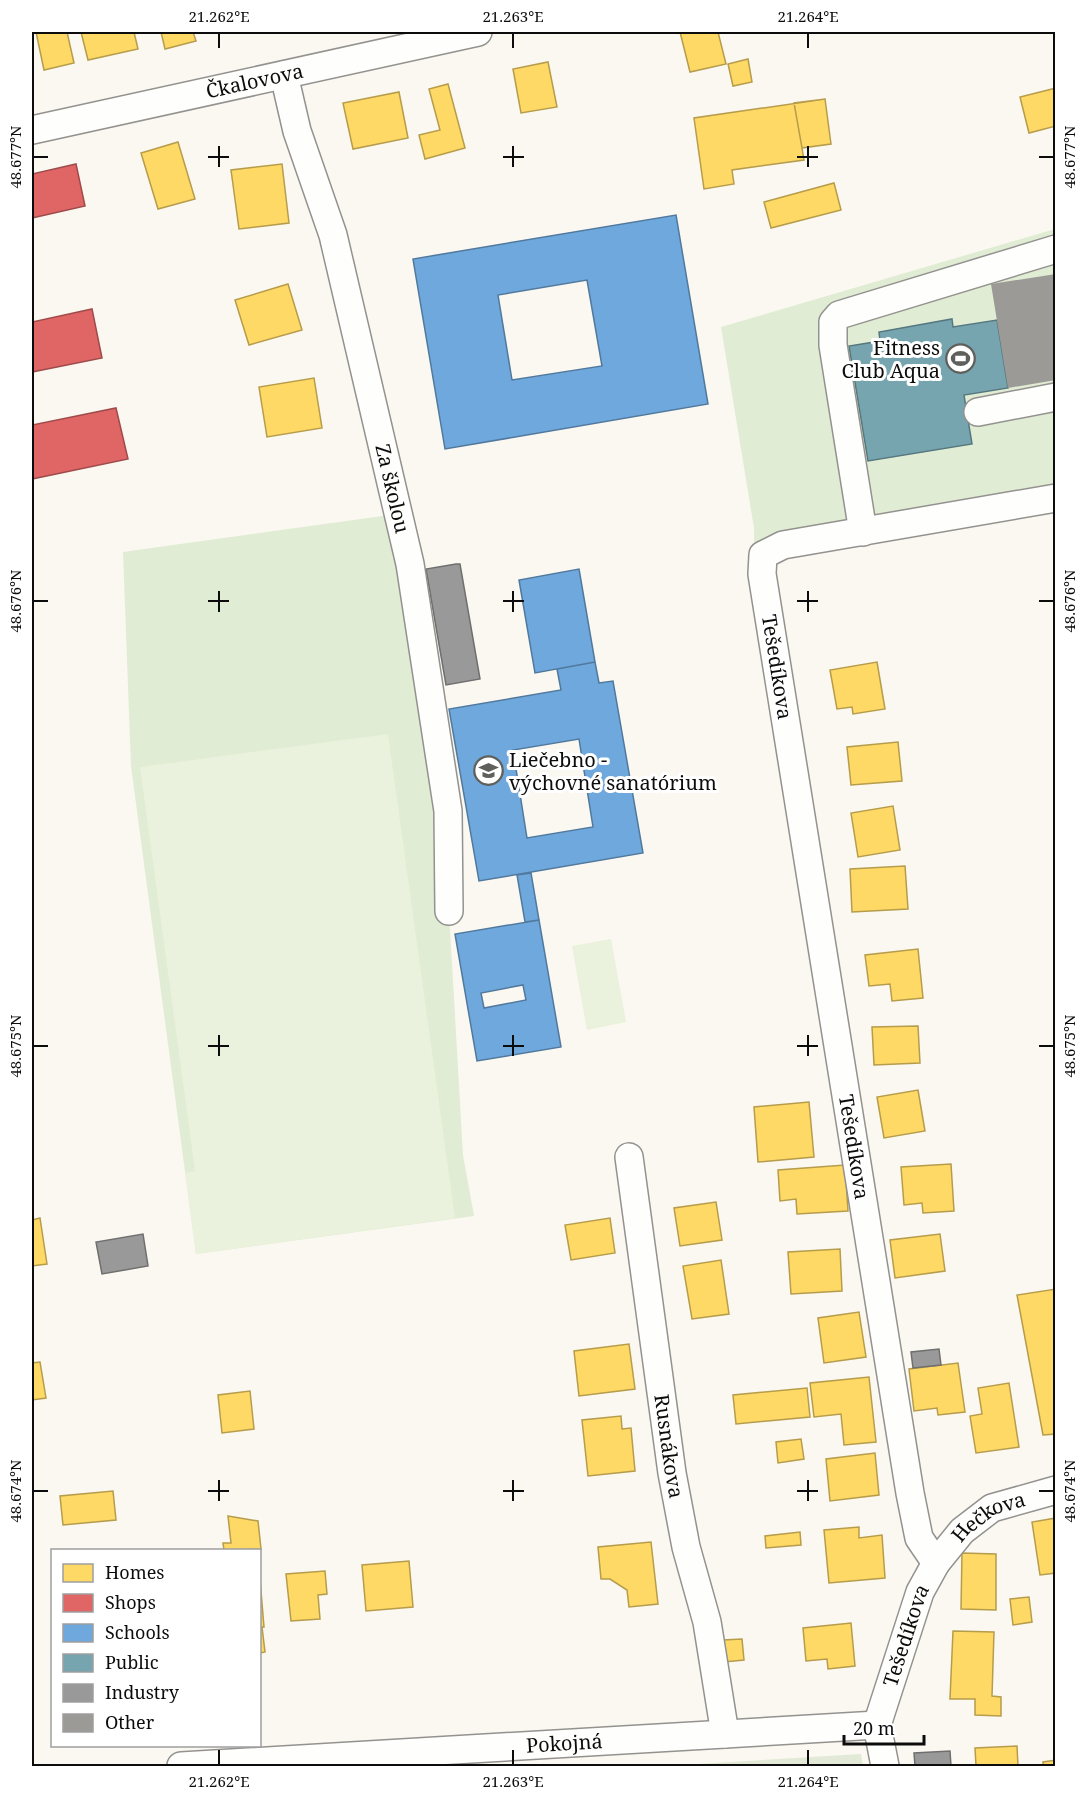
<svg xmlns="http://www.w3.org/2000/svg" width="1087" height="1798" viewBox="0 0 1087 1798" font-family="'Noto Serif',serif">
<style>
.green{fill:#e0ecd3}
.cemetery{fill:#e2e9d6}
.pitch{fill:#eaf1dc}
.homes{fill:#ffd966;stroke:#b69c4b;stroke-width:1.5}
.shops{fill:#e06666;stroke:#a04b4b;stroke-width:1.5}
.schools{fill:#6fa8dc;stroke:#51799e;stroke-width:1.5;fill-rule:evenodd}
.public{fill:#76a5af;stroke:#56777e;stroke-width:1.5}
.industry{fill:#999;stroke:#6f6f6f;stroke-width:1.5}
.building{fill:#9c9a96}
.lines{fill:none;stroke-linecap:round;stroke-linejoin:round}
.minor-casing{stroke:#93928f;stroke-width:30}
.minor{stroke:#fefefd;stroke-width:27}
.ticks{fill:none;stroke:#0c0c0c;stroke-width:2}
.labels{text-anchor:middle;stroke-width:6;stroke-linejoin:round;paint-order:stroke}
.street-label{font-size:20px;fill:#0c0c0c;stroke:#fff}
.poi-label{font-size:20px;fill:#0c0c0c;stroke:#fff;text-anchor:end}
.neatline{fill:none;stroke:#0c0c0c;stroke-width:2}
.ticks-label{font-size:15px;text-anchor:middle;fill:#0c0c0c}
</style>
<rect width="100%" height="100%" fill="#faf8f0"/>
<path class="green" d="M1055 229V498L763 555 754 542V528L721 327Z
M397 514 449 911 463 1155 474 1216 196 1254 131 766 123 552Z"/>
<path class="cemetery" d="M861 1754 863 1766H666Z"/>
<path class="pitch" d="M388 734 455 1218 196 1254 185 1173 195 1171 140 767Z
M611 939 626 1022 587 1030 572 946Z"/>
<path class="homes" d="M36 32H67L74 63 44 70Z
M81 32H134L138 49 88 60Z
M161 32H193L196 41 165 49Z
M680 32H718L726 64 690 72Z
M748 59 752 82 733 86 728 64Z
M548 62 557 107 521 113 513 69Z
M448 84 465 148 425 159 419 135 440 130 429 89Z
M1056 88V126L1029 133 1020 97Z
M399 92 408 138 353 149 343 103Z
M825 99 831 144 802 148 804 160 732 170 734 184 704 189 694 118Z
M825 99 831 144 802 148 794 103Z
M178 142 195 199 158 209 141 153Z
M282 164 289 223 239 229 231 170Z
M834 183 841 210 771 228 764 202Z
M288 284 302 330 249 345 235 300Z
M314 378 322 428 267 437 259 387Z
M877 662 885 709 853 714 852 707 837 709 830 670Z
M898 742 902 781 851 785 847 747Z
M893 806 900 850 858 857 851 813Z
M905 866 908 909 852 912 850 869Z
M918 949 923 998 892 1001 890 984 869 986 865 955Z
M918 1026 920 1063 874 1065 872 1027Z
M918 1090 925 1131 884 1138 877 1097Z
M809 1102 814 1157 758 1162 754 1107Z
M951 1164 954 1211 923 1213 922 1203 904 1205 901 1167Z
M845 1165 848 1211 797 1214 796 1199 780 1201 778 1170Z
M716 1202 722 1240 680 1246 674 1208Z
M40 1218 47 1264 32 1266V1220Z
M610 1218 615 1253 571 1260 565 1225Z
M940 1234 945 1271 895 1278 890 1240Z
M840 1249 842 1291 791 1294 788 1252Z
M721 1260 729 1314 692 1319 683 1266Z
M1056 1289V1434L1043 1435 1017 1295Z
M859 1312 866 1357 824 1363 818 1318Z
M629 1344 635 1389 579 1396 574 1351Z
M40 1362 46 1398 32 1400V1363Z
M958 1363 965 1412 938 1415 937 1408 914 1411 909 1369Z
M869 1377 876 1442 844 1445 841 1414 814 1417 810 1383Z
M1009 1383 1019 1447 976 1453 970 1416 982 1414 978 1388Z
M807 1388 810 1417 736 1424 733 1395Z
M250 1391 254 1429 222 1433 218 1395Z
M621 1416 622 1429 631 1428 635 1471 588 1476 582 1420Z
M801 1439 804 1459 778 1463 776 1442Z
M875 1453 879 1495 830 1501 826 1459Z
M113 1491 116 1520 63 1525 60 1496Z
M228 1516 258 1521 261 1549 224 1550 223 1543H231Z
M1056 1518V1573L1040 1575 1032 1522Z
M859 1527V1538L882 1535 885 1578 829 1583 824 1530Z
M800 1532 801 1545 766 1548 765 1536Z
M651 1542 658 1604 629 1607 627 1590 610 1579H601L598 1547Z
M962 1553 996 1554V1610L961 1609Z
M409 1561 413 1607 366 1611 362 1565Z
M325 1571 327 1594 318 1595 320 1619 291 1621 286 1574Z
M260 1579 264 1627H260Z
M1029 1597 1032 1622 1013 1625 1010 1599Z
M851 1623 855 1666 828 1669 827 1659 806 1661 803 1628Z
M260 1627H262L265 1652 260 1653Z
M953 1631 994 1632 992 1696 1001 1697V1716L975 1715V1699H950Z
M742 1639 744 1660 724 1662 723 1640Z
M1017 1746 1018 1766H976L975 1748Z
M1056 1760V1766H1043V1762Z"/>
<path class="shops" d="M76 164 85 206 32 218V174Z
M92 309 102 358 32 372V322Z
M116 408 128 459 32 479V425Z"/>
<path class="schools" d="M676 215 708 404 445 449 413 259ZM587 280 602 366 512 380 498 295Z
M579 569 595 662 535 673 519 580Z
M595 662 599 683 613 681 643 853 479 881 449 709 561 690 557 669ZM579 739 593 827 527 838 513 750Z
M531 873 539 920 525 922 517 875Z
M539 920 561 1047 477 1061 455 934ZM523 985 526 1000 484 1008 481 993Z"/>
<path class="public" d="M952 319 953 327 997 320 1008 388 964 395 972 444 868 461 849 346 880 341 879 332Z"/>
<path class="industry" d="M456 564H460L480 679 446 685 426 569Z
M143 1234 148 1266 102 1274 96 1242Z
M939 1349 941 1365 913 1368 911 1352Z
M950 1751 951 1766H915L914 1753Z"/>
<path class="building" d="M1056 274V380L1008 388 991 284Z"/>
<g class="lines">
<defs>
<g id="minor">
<path id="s1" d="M284 75 297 131 333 235 410 564 448 811 449 911"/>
<path id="s2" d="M32 130 478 32"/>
<path d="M978 412 1056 397"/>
<path d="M863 532 833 345V322L839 315 1056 249"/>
<path id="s3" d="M629 1157 672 1473 686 1547 707 1622 725 1734"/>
<path id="s4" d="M936 1563 962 1531 992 1508 1056 1490"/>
<path id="s5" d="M181 1766 877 1725"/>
<path id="s6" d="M885 1766 877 1725 920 1592 936 1563 919 1538 910 1493 762 574 763 555 783 545 1056 498"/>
</g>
</defs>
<use href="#minor" class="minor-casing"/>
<use href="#minor" class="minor"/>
</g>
<path class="ticks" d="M219 33V48M513 33V48M808 33V48M219 146V167M513 146V167M808 146V167M33 157H48M208 157H229M503 157H524M797 157H818M1039 157H1054M219 591V612M513 591V612M808 591V612M33 601H48M208 601H229M503 601H524M797 601H818M1039 601H1054M219 1035V1056M513 1035V1056M808 1035V1056M33 1046H48M208 1046H229M503 1046H524M797 1046H818M1039 1046H1054M219 1480V1501M513 1480V1501M808 1480V1501M33 1491H48M208 1491H229M503 1491H524M797 1491H818M1039 1491H1054M219 1750V1765M513 1750V1765M808 1750V1765"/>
<defs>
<symbol id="stadium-ring" viewBox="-11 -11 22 22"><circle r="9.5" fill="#fff" stroke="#5f5f5c" stroke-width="1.5"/><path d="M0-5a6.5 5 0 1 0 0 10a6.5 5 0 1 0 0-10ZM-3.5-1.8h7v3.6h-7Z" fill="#5f5f5c"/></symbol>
<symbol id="school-ring" viewBox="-11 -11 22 22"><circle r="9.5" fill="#fff" stroke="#5f5f5c" stroke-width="1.5"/><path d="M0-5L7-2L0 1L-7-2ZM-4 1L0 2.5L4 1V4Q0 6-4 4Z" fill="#5f5f5c"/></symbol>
</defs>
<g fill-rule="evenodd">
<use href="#stadium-ring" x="944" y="342" width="33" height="33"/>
<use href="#school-ring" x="472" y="754" width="33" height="33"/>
</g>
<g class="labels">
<g class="street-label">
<text dy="7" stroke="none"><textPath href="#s2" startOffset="228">Čkalovova</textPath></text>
<text dy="7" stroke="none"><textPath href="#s1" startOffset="428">Za školou</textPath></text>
<text transform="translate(777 667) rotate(81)" y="7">Tešedíkova</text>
<text transform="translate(854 1147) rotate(81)" y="7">Tešedíkova</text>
<text dy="7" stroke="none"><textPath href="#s3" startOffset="292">Rusnákova</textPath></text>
<text dy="7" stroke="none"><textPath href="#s4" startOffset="72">Hečkova</textPath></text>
<text dy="7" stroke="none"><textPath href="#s6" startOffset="136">Tešedíkova</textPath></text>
<text dy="7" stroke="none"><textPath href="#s5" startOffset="384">Pokojná</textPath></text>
</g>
<g class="poi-label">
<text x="940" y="355">Fitness<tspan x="940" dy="23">Club Aqua</tspan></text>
<text x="509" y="767" text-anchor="start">Liečebno -<tspan x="509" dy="23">výchovné sanatórium</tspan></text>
</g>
</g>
<rect width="1087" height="1798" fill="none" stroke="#ffffff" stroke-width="66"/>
<rect x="51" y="1549" width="210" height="198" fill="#ffffff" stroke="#9e9e9e" stroke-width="1.5"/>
<rect x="63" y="1564" width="30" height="18" fill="#ffd966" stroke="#9e9e9e" stroke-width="1.5"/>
<text x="105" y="1579" font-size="18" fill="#0c0c0c">Homes</text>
<rect x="63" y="1594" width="30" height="18" fill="#e06666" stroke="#9e9e9e" stroke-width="1.5"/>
<text x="105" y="1609" font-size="18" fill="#0c0c0c">Shops</text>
<rect x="63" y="1624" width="30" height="18" fill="#6fa8dc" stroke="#9e9e9e" stroke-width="1.5"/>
<text x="105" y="1639" font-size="18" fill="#0c0c0c">Schools</text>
<rect x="63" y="1654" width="30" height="18" fill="#76a5af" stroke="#9e9e9e" stroke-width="1.5"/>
<text x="105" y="1669" font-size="18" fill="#0c0c0c">Public</text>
<rect x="63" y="1684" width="30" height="18" fill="#999999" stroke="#9e9e9e" stroke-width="1.5"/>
<text x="105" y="1699" font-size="18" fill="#0c0c0c">Industry</text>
<rect x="63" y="1714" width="30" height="18" fill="#9c9a96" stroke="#9e9e9e" stroke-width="1.5"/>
<text x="105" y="1729" font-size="18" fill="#0c0c0c">Other</text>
<path d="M844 1735v9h80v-9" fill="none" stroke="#0c0c0c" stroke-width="3"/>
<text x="853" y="1735" font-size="18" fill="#0c0c0c" stroke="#ffffff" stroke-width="4.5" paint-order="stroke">20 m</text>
<rect x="33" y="33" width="1021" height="1732" class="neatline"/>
<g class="ticks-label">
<text x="219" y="22">21.262°E</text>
<text x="513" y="22">21.263°E</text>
<text x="808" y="22">21.264°E</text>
<text transform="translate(16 157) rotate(-90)" y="5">48.677°N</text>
<text transform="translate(1070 157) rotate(-90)" y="5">48.677°N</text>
<text transform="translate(16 601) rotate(-90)" y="5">48.676°N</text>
<text transform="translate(1070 601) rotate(-90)" y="5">48.676°N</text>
<text transform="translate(16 1046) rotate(-90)" y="5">48.675°N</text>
<text transform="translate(1070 1046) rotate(-90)" y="5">48.675°N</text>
<text transform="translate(16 1491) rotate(-90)" y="5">48.674°N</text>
<text transform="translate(1070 1491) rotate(-90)" y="5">48.674°N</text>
<text x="219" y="1787">21.262°E</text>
<text x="513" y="1787">21.263°E</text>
<text x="808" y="1787">21.264°E</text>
</g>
</svg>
